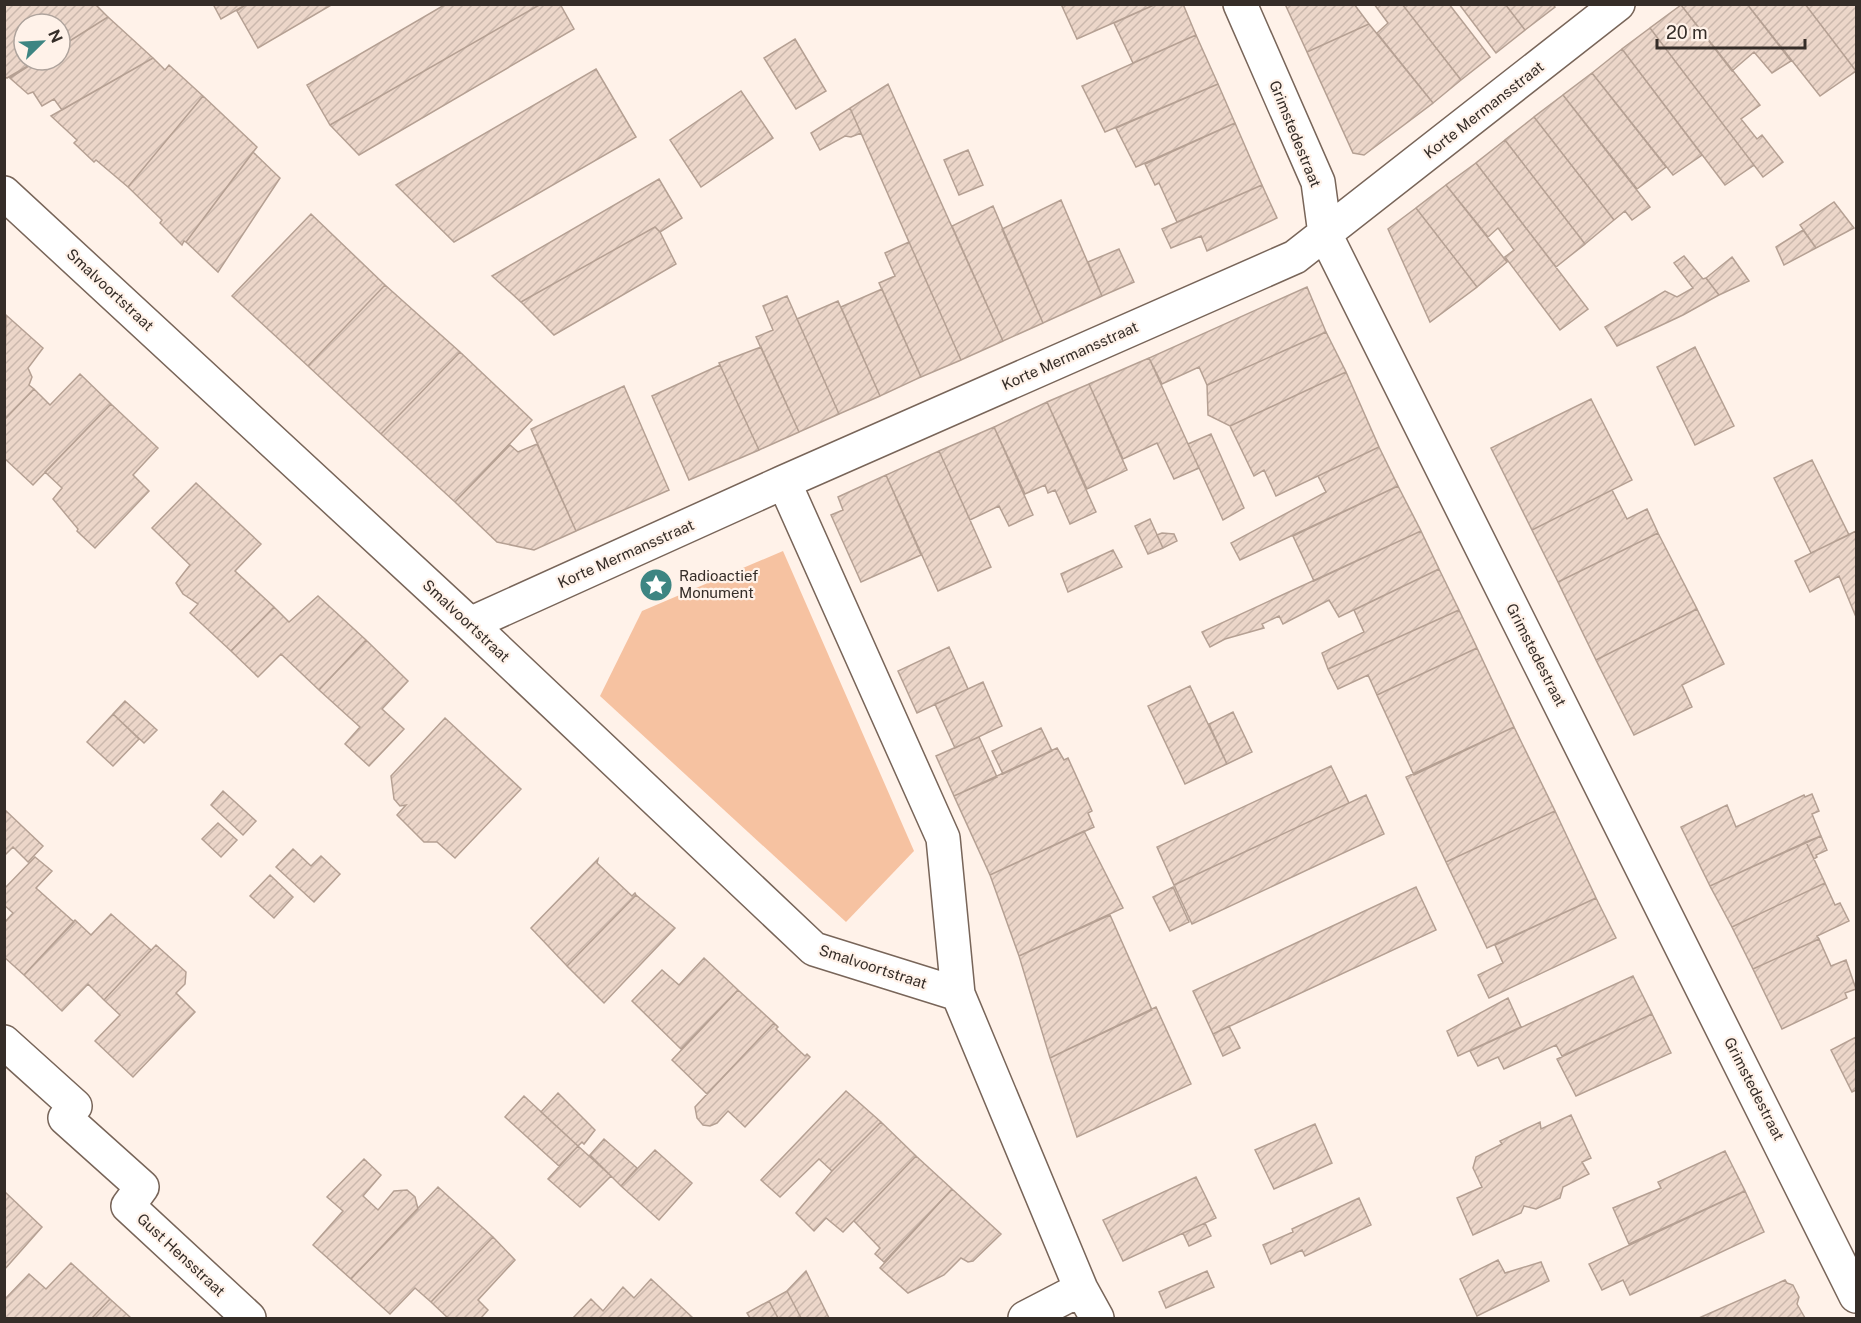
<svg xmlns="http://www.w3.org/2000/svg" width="1861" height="1323" viewBox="0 0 1861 1323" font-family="'Public Sans',sans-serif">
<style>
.green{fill:#f6c2a1}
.building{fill:url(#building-hatch);stroke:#b5a093;stroke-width:1.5}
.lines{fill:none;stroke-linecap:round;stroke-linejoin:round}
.minor-casing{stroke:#786559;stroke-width:36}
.minor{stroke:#fff;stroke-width:33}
.labels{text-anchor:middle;stroke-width:4.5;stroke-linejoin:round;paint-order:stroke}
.street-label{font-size:15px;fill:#352d28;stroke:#fff2e9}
.poi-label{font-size:15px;fill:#352d28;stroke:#fff2e9;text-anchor:start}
</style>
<defs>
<pattern id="building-hatch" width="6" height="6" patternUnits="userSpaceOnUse" patternTransform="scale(1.5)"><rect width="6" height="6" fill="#ecd6c9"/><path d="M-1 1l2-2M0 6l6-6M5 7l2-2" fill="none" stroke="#cbb8ad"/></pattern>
</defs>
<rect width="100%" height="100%" fill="#fff2e9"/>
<path class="green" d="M783 551 914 851 846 922 600 696 642 611Z"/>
<path class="building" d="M4 4H95L108 17 60 47V24H24V60H38L7 78 4 76Z
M213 4H247L221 19Z
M247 4H333L258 48 237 11Z
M446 4H541L330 125 307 85Z
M541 4H560L574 29 359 155 330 125Z
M1061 4H1156L1077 39Z
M1156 4H1183L1196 35 1133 63 1114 23Z
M1285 4H1354L1369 24 1307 52Z
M1374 4H1402L1461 80 1433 103 1377 33 1388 23Z
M1402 4H1449L1490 57 1461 80Z
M1459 4H1505L1525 30 1496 53Z
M1505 4H1553L1555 7 1525 30Z
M1747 4H1805L1856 71 1820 96Z
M1747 4 1791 61 1772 73 1754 52 1732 71 1681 5Z
M1805 4H1856V71Z
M1681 5 1760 105 1741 119 1757 139 1762 135 1783 162 1763 177 1650 28Z
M108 17 153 58 62 110 54 99 42 106 33 92 28 94 10 78 38 60H60V47Z
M1369 24 1433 103 1364 155 1353 153 1307 52Z
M1650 28 1754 165 1725 185 1622 49Z
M1196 35 1218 84 1105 132 1082 86Z
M795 39 826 91 796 109 764 58Z
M1622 49 1702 155 1673 175 1592 73Z
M153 58 165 70 169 65 203 96 128 187 96 160 94 162 74 143 77 140 51 116Z
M596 69 636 137 454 242 396 185Z
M1592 73 1666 167 1637 189 1563 95Z
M888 84 1003 341 961 360 850 108Z
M1218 84 1235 123 1136 167 1116 128Z
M741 91 773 138 701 187 670 140Z
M1563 95 1650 207 1632 220 1625 211 1614 220 1534 117Z
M203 96 257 147 186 242 184 241 182 245 160 223 162 220 128 187Z
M850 108 861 133 851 137 845 136 820 150 811 133Z
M1534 117 1614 220 1585 244 1505 140Z
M1235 123 1262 185 1177 222 1159 183 1155 185 1145 164Z
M1505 140 1585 244 1556 267 1476 163Z
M968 150 983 185 959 195 944 160Z
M253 152 280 178 218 272 186 242Z
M1476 163 1588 309 1560 330 1505 257 1514 250 1498 228 1488 237 1446 185Z
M659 179 682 218 660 232 655 227 521 302 492 276Z
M1262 185 1277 218 1207 251 1201 236 1171 248 1162 229Z
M1446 185 1507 262 1477 287 1416 208Z
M1061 200 1102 296 1043 323 1002 229Z
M1834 202 1854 228 1816 248 1800 225Z
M993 206 1043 323 1003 341 952 226Z
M1416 208 1477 287 1430 322 1388 229Z
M311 214 385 285 308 366 232 296Z
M655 227 660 232 676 264 554 335 521 302Z
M1803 230 1816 248 1784 265 1776 247Z
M909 242 961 360 921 377 879 283 895 276 885 253Z
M1119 249 1134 282 1102 296 1088 262Z
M1684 256 1703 279 1706 278 1719 295 1683 315 1617 346 1605 327 1665 291 1677 297 1693 288 1674 263Z
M1732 257 1749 281 1719 295 1706 278Z
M385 285 460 352 381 434 308 366Z
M1307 287 1326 332 1207 385 1199 367 1162 384 1149 358Z
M882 289 921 377 880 396 841 307Z
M787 296 839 414 799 432 756 337 773 330 763 306Z
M838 301 880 396 839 414 797 319Z
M6 315 43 348 28 368 32 377 29 385 34 389 4 420Z
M1326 332 1346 372 1230 426 1208 415 1207 385Z
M761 347 799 432 759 450 719 363Z
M1695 347 1734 426 1695 445 1657 367Z
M460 352 532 420 455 502 381 434Z
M1149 358 1199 468 1174 479 1157 443 1123 459 1089 384Z
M720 365 759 450 689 480 652 396Z
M1346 372 1379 447 1276 496 1264 470 1254 476 1230 426Z
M80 374 111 404 33 485 4 458V420L34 389 50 405Z
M1089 384 1127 470 1087 489 1047 402Z
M624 386 669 490 576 531 531 429Z
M1591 399 1632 480 1532 530 1491 448Z
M1047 402 1096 512 1070 524 1055 490 1048 493 1045 485 1025 494 994 427Z
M111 404 158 448 133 475 149 491 95 548 77 531 78 529 53 499 62 488 45 472Z
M994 427 1033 515 1009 526 999 506 970 520 939 451Z
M1211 434 1244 508 1223 520 1188 444Z
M537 444 576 531 534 550 497 542 455 502 510 445 518 452Z
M1379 447 1398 486 1240 560 1231 543 1326 492 1318 476Z
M939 451 991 567 938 591 886 475Z
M1812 460 1849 535 1811 553 1774 478Z
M886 475 921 555 861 582 831 515 843 510 838 497Z
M196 483 261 544 235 571 274 607 231 651 190 613 198 604 183 594 176 583 190 565 152 528Z
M1398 486 1421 531 1314 581 1293 536Z
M1612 490 1627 519 1647 509 1658 533 1558 582 1532 530Z
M1150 519 1163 548 1148 554 1135 526Z
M1421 531 1439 569 1339 617 1329 600 1283 624 1279 616 1262 624 1264 628 1225 639 1210 647 1202 632Z
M1856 531V617L1839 576 1810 592 1795 561Z
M1162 533 1174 534 1177 541 1163 548 1157 535Z
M1658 533 1697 609 1596 660 1558 582Z
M1113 550 1122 567 1068 592 1061 574Z
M1439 569 1459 610 1328 669 1322 653 1364 632 1354 610Z
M318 596 366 640 319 690 281 654 258 677 231 651 274 607 289 622Z
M1697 609 1724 664 1682 685 1692 707 1634 735 1596 660Z
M1459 610 1477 648 1377 695 1368 675 1338 689 1328 669Z
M366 640 408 681 382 709 404 729 369 766 345 744 360 727 319 690Z
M949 647 968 689 917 713 898 671Z
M1477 648 1514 727 1414 775 1377 695Z
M983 682 1002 726 955 748 935 704Z
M1190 686 1227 764 1185 784 1148 706Z
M125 701 157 730 144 743 113 714Z
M1233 712 1252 752 1227 764 1209 724Z
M113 714 139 739 113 766 87 742Z
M445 718 521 789 455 858 437 842H424L397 815 406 805 400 806 394 799 391 776Z
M1514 727 1555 811 1446 862 1406 777Z
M1041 728 1052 751 1003 774 992 751Z
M979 737 997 777 954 796 936 756Z
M1057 748 1064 760 1068 758 1092 811 1088 813 1094 827 990 875 954 796Z
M1331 766 1349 803 1174 885 1157 847Z
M223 791 256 821 243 835 211 805Z
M1812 794 1819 811 1812 814 1821 836 1710 886 1681 827 1727 805 1736 827 1804 795 1805 797Z
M1366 795 1384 834 1192 924 1174 885Z
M4 809 43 846 28 862 13 847 4 856Z
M1555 811 1596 898 1487 948 1446 862Z
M218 823 237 840 221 857 202 839Z
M1084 831 1123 908 1019 956 990 875Z
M1821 836 1827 850 1816 855 1817 857 1814 859 1806 842Z
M1806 842 1825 883 1732 927 1710 886Z
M293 849 311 866 321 856 340 874 314 902 276 867Z
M35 857 52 871 36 888 74 922 24 975 4 957V923L13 913 4 905V889Z
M598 859 597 863 632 896 635 893 636 895 567 966 531 928Z
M270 875 293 897 274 918 250 896Z
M1825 883 1835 905 1840 903 1849 921 1817 936 1819 939 1753 969 1732 927Z
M1173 887 1189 922 1170 931 1153 897Z
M1416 887 1436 930 1213 1034 1193 991Z
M636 895 675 928 604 1003 567 966Z
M1596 898 1616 938 1489 998 1478 975 1503 963 1495 945Z
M111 914 151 950 104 1000 88 984 62 1011 24 975 75 920 91 935Z
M1110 915 1152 1010 1050 1058 1019 956Z
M1819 939 1831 966 1846 960 1856 989 1845 993 1847 998 1782 1029 1753 969Z
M156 945 186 972 185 984 176 993 195 1012 133 1077 95 1041 120 1015 104 1000Z
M704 958 738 990 681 1049 632 1001 662 970 679 985Z
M1633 976 1652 1014 1562 1056 1556 1045 1504 1069 1498 1057 1478 1066 1470 1051Z
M738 990 774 1023 707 1094 672 1060Z
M1508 998 1521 1027 1458 1056 1447 1031Z
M1156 1007 1191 1084 1077 1137 1050 1058Z
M1652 1014 1671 1053 1576 1096 1557 1059Z
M774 1023 778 1027 776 1029 805 1056 807 1054 810 1057 745 1127 728 1111 717 1123 710 1126 703 1125 697 1118 695 1107Z
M1229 1026 1240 1048 1223 1056 1213 1034Z
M1856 1037V1090L1852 1092 1831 1050Z
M846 1091 881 1122 832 1171 819 1159 780 1197 761 1180Z
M558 1093 595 1130 584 1144 582 1142 578 1146 541 1112Z
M524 1096 578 1146 559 1166 505 1117Z
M1571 1115 1591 1158 1582 1162 1589 1174 1563 1187 1560 1198 1536 1209 1524 1206 1521 1213 1473 1235 1457 1198 1482 1187 1473 1168 1476 1157 1502 1144 1500 1141 1540 1122 1541 1129Z
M881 1122 916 1156 843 1232 826 1218 814 1231 796 1213 832 1171Z
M1315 1124 1332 1163 1274 1189 1255 1150Z
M604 1139 637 1168 621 1186 590 1155Z
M578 1146 611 1176 580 1207 548 1179Z
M655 1150 692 1183 659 1220 621 1186Z
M1725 1151 1745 1191 1629 1244 1613 1208 1661 1188 1658 1182Z
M916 1156 952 1189 884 1262 875 1254 880 1248 854 1221Z
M364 1159 381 1175 363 1196 378 1210 394 1191 407 1190 415 1197 418 1209 351 1279 313 1245 343 1211 327 1197Z
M1196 1177 1216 1218 1123 1261 1103 1220Z
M438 1187 493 1237 431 1302 415 1288 390 1314 351 1279Z
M952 1189 1001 1234 973 1261 968 1262 961 1258 944 1275 908 1293 880 1268Z
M1745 1191 1764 1232 1630 1295 1623 1280 1602 1290 1589 1264Z
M5 1192 42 1227 4 1270V1192Z
M1359 1198 1371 1225 1305 1256 1302 1250 1271 1264 1263 1245 1293 1232 1292 1229Z
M1205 1223 1211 1236 1189 1246 1183 1233Z
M493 1237 515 1260 478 1300 488 1310 481 1318H448L431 1302Z
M1498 1260 1505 1273 1541 1262 1549 1281 1477 1316 1460 1279Z
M71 1263 110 1299 92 1318H4V1300L29 1274 46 1289Z
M806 1271 829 1318H801L787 1291Z
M1207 1271 1214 1287 1166 1308 1159 1292Z
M651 1279 693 1318H573L591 1299 603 1311 623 1287 634 1298Z
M1785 1280 1787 1283 1793 1285 1799 1297 1797 1304 1805 1318H1699Z
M787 1291 801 1318H778L769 1301Z
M110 1299 131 1318H92Z
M769 1301 778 1318H750L747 1313Z"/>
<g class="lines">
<defs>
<path id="minor" d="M1240 4 1318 182 1325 234 1856 1296
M4 193 470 624 814 949 958 994
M784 482 943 838 958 994 1081 1289 1097 1318
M470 624 784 482 1295 257 1618 4
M4 1042 75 1106 65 1118 142 1187 128 1206 249 1318
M1025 1318 1081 1289"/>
</defs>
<use href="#minor" class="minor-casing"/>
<use href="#minor" class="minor"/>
</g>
<defs>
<symbol id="sight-disc" viewBox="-11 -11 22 22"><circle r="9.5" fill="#3d8582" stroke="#fff2e9"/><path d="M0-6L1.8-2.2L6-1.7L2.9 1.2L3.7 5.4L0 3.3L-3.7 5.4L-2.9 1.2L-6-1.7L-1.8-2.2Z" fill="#fff"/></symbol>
</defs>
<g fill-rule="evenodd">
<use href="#sight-disc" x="637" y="566" width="38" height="38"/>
</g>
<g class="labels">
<g class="street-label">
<text transform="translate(1484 110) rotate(-38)" y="5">Korte Mermansstraat</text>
<text transform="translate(1295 134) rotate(68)" y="5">Grimstedestraat</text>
<text transform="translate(110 290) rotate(43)" y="5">Smalvoortstraat</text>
<text transform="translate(1070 356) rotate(-24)" y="5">Korte Mermansstraat</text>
<text transform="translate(626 554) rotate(-24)" y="5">Korte Mermansstraat</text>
<text transform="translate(466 621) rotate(43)" y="5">Smalvoortstraat</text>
<text transform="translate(1536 655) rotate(63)" y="5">Grimstedestraat</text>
<text transform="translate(873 967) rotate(18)" y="5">Smalvoortstraat</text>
<text transform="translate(1754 1089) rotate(63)" y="5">Grimstedestraat</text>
<text transform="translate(181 1255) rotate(43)" y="5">Gust Hensstraat</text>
</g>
<g class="poi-label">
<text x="679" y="581">Radioactief<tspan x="679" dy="17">Monument</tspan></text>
</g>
</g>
<rect width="1861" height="1323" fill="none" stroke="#352d28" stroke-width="12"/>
<g transform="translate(42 42) rotate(66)"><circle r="28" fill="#fff2e9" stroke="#aea39c" stroke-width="1.5"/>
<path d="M0-4.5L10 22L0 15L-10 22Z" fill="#3d8582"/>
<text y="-9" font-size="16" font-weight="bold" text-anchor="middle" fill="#352d28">N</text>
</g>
<path d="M1657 39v9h148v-9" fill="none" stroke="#352d28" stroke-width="3"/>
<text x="1666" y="39" font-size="18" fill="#352d28" stroke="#fff2e9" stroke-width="4.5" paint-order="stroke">20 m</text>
</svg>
